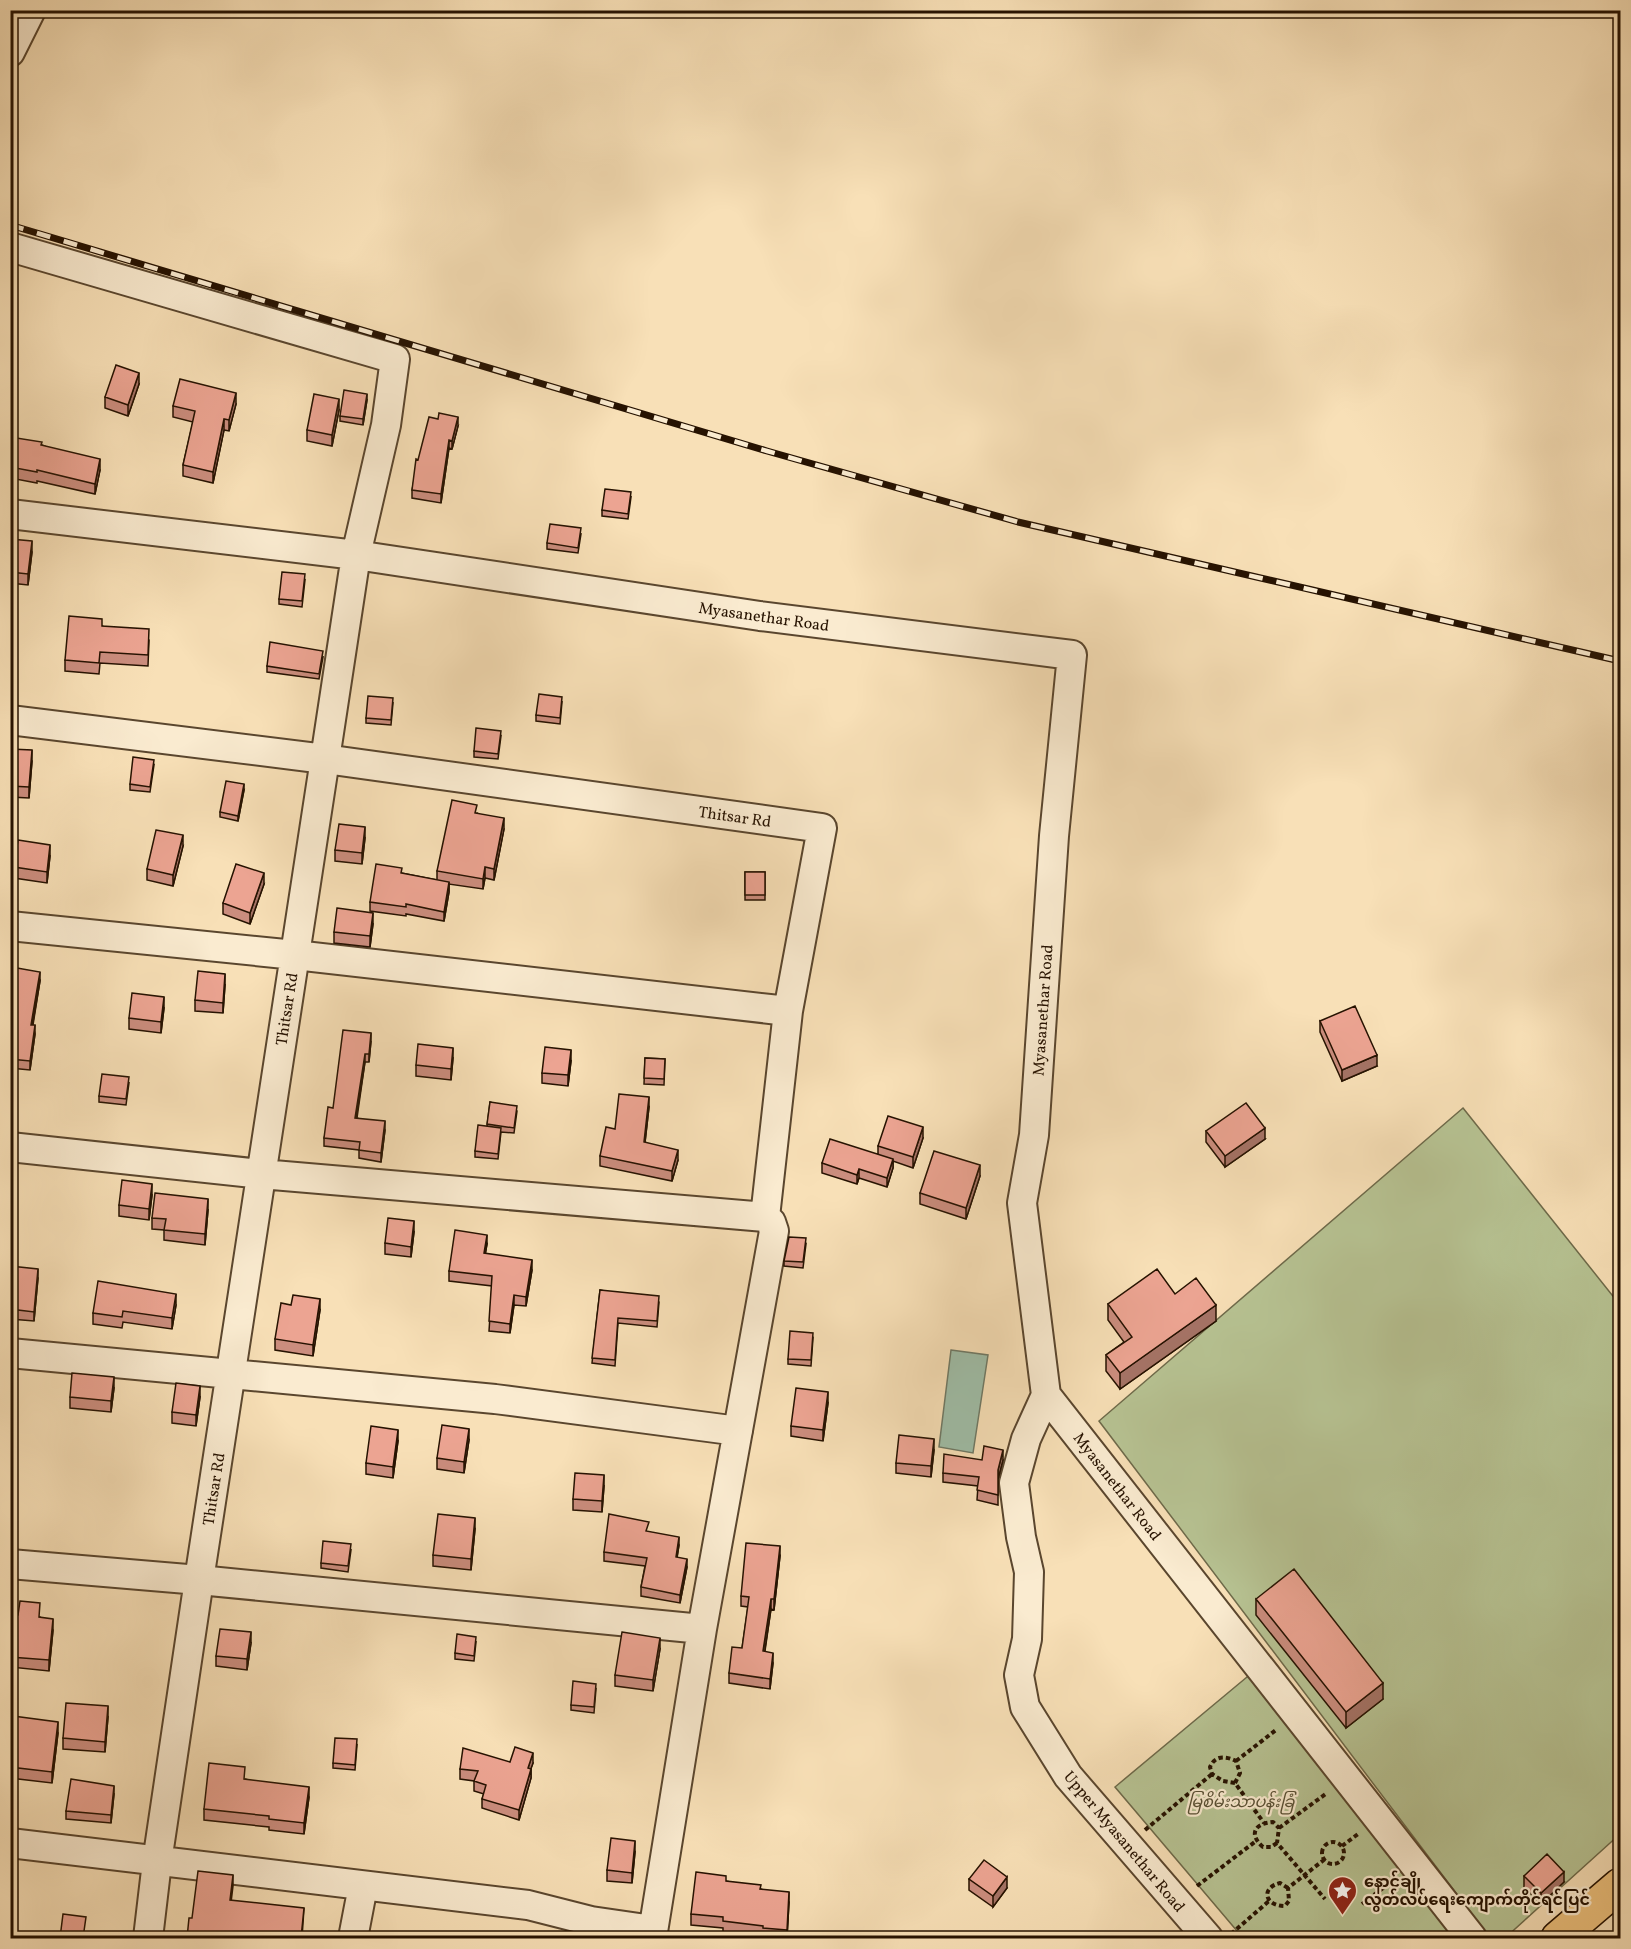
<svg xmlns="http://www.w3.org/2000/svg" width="1631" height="1949" viewBox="0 0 1631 1949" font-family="Vollkorn,'Noto Sans Myanmar',serif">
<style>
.green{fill:#b7c393;stroke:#6e6a4a;stroke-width:1.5}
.water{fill:#9fbea8;stroke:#6f7965;stroke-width:1.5}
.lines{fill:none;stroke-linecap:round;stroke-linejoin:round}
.minor-casing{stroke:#5a462e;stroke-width:32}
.trunk-casing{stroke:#261201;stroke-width:36}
.path{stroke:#261201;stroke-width:4;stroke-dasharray:4.5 3;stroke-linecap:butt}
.minor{stroke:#faebd0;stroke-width:28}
.trunk{stroke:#ecc07c;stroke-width:33}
.rail-casing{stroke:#261201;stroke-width:7}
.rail{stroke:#faebd0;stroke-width:4.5;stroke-dasharray:14;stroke-linecap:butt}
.wall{fill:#cb8d7e;stroke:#261201;stroke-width:1.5}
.shaded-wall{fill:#a57366;stroke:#261201;stroke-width:1.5}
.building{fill:#eca492;stroke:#261201;stroke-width:1.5}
.labels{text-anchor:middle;stroke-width:4.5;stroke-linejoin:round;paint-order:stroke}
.street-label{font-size:16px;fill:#261201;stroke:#faebd0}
.park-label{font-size:16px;font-style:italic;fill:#595034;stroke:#faebd0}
.poi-label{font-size:16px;font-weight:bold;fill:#261201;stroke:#faebd0;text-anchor:start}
</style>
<rect width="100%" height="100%" fill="#f8e0b7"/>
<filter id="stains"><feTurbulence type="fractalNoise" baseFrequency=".00333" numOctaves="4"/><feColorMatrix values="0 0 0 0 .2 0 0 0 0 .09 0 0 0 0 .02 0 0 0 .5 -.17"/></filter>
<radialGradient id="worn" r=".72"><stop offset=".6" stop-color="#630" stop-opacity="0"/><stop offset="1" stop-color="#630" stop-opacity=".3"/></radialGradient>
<path class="green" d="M1463 1108 1620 1305V1834L1505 1938H1490L1099 1421Z
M1253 1672 1453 1938H1243L1115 1787Z"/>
<path class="water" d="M951 1350 988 1355 973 1453 939 1447Z"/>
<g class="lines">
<defs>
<path id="minor" d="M10 52 31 10
M10 247 395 359 386 425 356 555 325 759 10 720
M10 514 356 555 760 616 1072 655 1054 836 1034 1135 1022 1203 1046 1395 1472 1938
M10 926 295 955 788 1011 765 1217
M10 1147 261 1174 765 1217 771 1222 774 1231 702 1629 652 1938
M10 1353 495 1399 738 1431
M1046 1395 1026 1439 1014 1483 1021 1537 1029 1572 1027 1639 1019 1675 1025 1707 1068 1776 1208 1938
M10 1564 199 1580 702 1629
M10 1843 528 1905 591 1921 653 1930
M148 1938 157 1862 199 1580 325 759 822 828 788 1011
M353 1938 363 1886"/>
<path id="trunk" d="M1558 1938 1620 1885"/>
</defs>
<use href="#minor" class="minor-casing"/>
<use href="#trunk" class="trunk-casing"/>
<path class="path" d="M1236 1761 1276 1730
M1235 1783 1223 1781 1212 1774 1210 1767C1215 1755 1226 1756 1236 1761L1240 1773 1235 1783 1264 1823
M1279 1828 1327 1793
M1145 1830 1212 1774
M1322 1853a11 11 0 1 1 22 0a11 11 0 1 1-22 0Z
M1277 1843 1271 1847H1263C1248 1834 1255 1823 1273 1822L1279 1828 1277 1843 1325 1899
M1342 1846 1358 1834
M1197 1886 1256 1841
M1288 1888 1280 1883C1260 1888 1265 1906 1285 1906L1289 1901 1288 1888 1325 1859
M1362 1904 1395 1879
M1231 1934 1269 1901
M1396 1938 1405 1936 1411 1938"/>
<use href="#minor" class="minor"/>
<use href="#trunk" class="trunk"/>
<defs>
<path id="rail" d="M10 225 767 451 1018 522 1620 661"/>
</defs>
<use href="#rail" class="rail-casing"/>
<use href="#rail" class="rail"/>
</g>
<path class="wall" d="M139 384 128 416 105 408V397Z
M367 400 363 425 340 421V416Z
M236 404 229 431 224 430 213 483 183 476V465L193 422 173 417V406Z
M339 410 332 446 307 441V430Z
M458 426 452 449 449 448 441 503 412 498V490L418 460Z
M10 437 42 445 100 470 95 494 37 481V483L10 478Z
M631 497 628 519 602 516V510Z
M581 534 578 553 547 549V543Z
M10 539 32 552 28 585 10 583Z
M305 580 302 607 279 604V599Z
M102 626 149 640 148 666 100 663 99 674 65 671V660Z
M323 657 319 679 267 672V666Z
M562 702 560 724 536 721V715Z
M393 703 391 725 366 723V718Z
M501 736 498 759 474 757V751Z
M10 749 32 761 29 798 10 797Z
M154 765 150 792 130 790V784Z
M244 790 238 821 220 817V812Z
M477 813 504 829 494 880 485 878 483 889 449 884V892L444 921 406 914V916L370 911V902L402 873 437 880V871Z
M365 838 362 864 335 861V850Z
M183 846 173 886 147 880V869Z
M50 856 47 883 14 878V867Z
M745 872H765V900H745Z
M264 884 250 924 223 914V903Z
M373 924 370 947 334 943V932Z
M40 981 33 1025 35 1034 30 1070 10 1068V1012Z
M225 985 223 1013 195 1011V1000Z
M164 1008 161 1033 129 1029V1018Z
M1320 1021 1377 1066 1342 1081 1320 1032Z
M371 1041 369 1062H365L357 1118 385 1130 381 1162 359 1158V1150L324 1146V1138L333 1108Z
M453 1058 451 1080 416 1076V1065Z
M645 1058 665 1059 664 1085 644 1084Z
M571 1061 568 1086 542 1083V1073Z
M129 1083 126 1105 99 1102V1096Z
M490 1102 517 1111 514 1133 501 1132 498 1159 475 1157V1151L487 1126Z
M649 1107 645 1142 678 1160 672 1181 600 1166V1156L615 1129Z
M1206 1131 1265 1139 1225 1167 1206 1142Z
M923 1138 913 1168 893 1161V1168L887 1187 859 1178 857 1184 822 1173V1163L878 1154V1146Z
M980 1176 966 1219 920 1204V1193Z
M152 1195 149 1220 119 1216V1205Z
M208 1210 205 1245 164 1240V1230L152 1229V1218Z
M414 1232 411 1257 385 1254V1243Z
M487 1244 485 1254 532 1270 526 1306 514 1305 510 1333 489 1331 492 1286 449 1281V1271Z
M806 1244 803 1268 784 1266V1261Z
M10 1266 38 1278 34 1321 10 1319Z
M600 1290 659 1302 657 1327 618 1323 615 1366 592 1363Z
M1175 1294 1216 1321 1120 1389 1106 1371V1355L1124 1342 1108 1320V1304Z
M176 1305 172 1329 123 1322 122 1328 93 1324V1313Z
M320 1310 313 1356 275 1350V1339Z
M813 1338 811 1366 788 1364V1359Z
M114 1388 111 1412 70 1408V1397Z
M200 1397 196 1426 172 1423V1412Z
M828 1403 823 1441 791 1436V1426Z
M469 1440 464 1473 437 1469V1458Z
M398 1441 393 1478 366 1474V1463Z
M934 1450 931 1477 896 1473V1463Z
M982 1460H1003L998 1479V1505L977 1500 978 1486 943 1482V1473Z
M604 1486 602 1512 573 1510V1499Z
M475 1529 471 1570 433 1566V1555Z
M648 1532 679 1545 677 1557 687 1567 680 1603 641 1596V1587L645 1566 604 1561V1552Z
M351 1550 348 1572 321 1568V1563Z
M780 1556 774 1610 771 1609 765 1651 773 1663 770 1689 729 1683V1673L742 1648 748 1607 741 1606V1596Z
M1256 1599 1383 1699 1346 1728 1256 1615Z
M10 1614 40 1617 53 1630 49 1671 11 1667 10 1680Z
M476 1642 474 1661 455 1659V1653Z
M251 1643 247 1670 216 1666V1656Z
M660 1649 653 1691 615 1686V1675Z
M596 1689 594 1713 571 1710V1705Z
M108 1717 105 1752 63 1749V1738Z
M58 1733 52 1783 10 1778V1737Z
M357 1745 355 1770 333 1768V1763Z
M510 1762 533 1763 531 1768V1778L519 1820 482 1808V1799L484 1794 474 1791V1781L460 1779V1769Z
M245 1779 309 1797 304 1834 269 1830V1827L204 1820V1809Z
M114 1794 111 1823 66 1819V1811Z
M635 1852 632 1883 607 1881V1870Z
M1524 1876 1564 1882 1541 1904 1524 1887Z
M969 1879 1007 1888 993 1907 969 1890Z
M726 1881 761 1889 789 1902 787 1938H763V1937L723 1932V1928L691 1925V1914Z
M1620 1927V1938H1617V1930Z"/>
<path class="shaded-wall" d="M139 373V384L128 416V405Z
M236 393V404L229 431V420Z
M367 394V400L363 425V419Z
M339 399V410L332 446V435Z
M458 417V426L452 449V441Z
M224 419V430L213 483V472Z
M449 440V448L441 503V494Z
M100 459V470L95 494V484Z
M32 541V552L28 585V574Z
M32 750V761L29 798V787Z
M244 784V790L238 821V816Z
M504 818V829L494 880V869Z
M365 827V838L362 864V853Z
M183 835V846L173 886V875Z
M50 845V856L47 883V872Z
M485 867V878L483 889V879Z
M264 873V884L250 924V913Z
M449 882V892L444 921V912Z
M373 913V924L370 947V936Z
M40 972V981L31 1034V1025Z
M225 974V985L223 1013V1003Z
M164 997V1008L161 1033V1022Z
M35 1025V1034L30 1070V1061Z
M371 1033V1041L369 1062V1054Z
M453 1048V1058L451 1080V1069Z
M571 1050V1061L568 1086V1075Z
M365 1054V1062L355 1126V1118Z
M1377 1055V1066L1342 1081V1070Z
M649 1097V1107L644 1152V1142Z
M385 1121V1130L381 1162V1153Z
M923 1127V1138L913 1168V1157Z
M1265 1128V1139L1225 1167V1156Z
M678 1150V1160L672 1181V1171Z
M893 1159V1168L887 1187V1178Z
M980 1165V1176L966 1219V1208Z
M859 1169V1178L857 1184V1175Z
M152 1184V1195L149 1220V1209Z
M208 1199V1210L205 1245V1234Z
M414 1221V1232L411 1257V1247Z
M487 1235V1244L484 1263V1253Z
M532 1260V1270L526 1306V1297Z
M38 1269V1278L34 1321V1312Z
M176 1294V1305L172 1329V1318Z
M514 1295V1305L510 1333V1324Z
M320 1299V1310L313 1356V1345Z
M1216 1305V1321L1120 1389V1373Z
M114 1377V1388L111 1412V1401Z
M200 1386V1397L196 1426V1415Z
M828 1392V1403L823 1441V1430Z
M469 1429V1440L464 1473V1462Z
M398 1430V1441L393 1478V1467Z
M934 1439V1450L931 1477V1466Z
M1003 1450V1460L998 1479V1470Z
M13 1463V1472L10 1491V1481Z
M604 1475V1486L602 1512V1501Z
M475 1518V1529L471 1570V1559Z
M679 1537V1545L676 1565V1557Z
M780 1546V1556L774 1610V1599Z
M687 1559V1567L680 1603V1595Z
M771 1599V1609L763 1662V1651Z
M53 1619V1630L49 1671V1660Z
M251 1632V1643L247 1670V1659Z
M660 1638V1649L653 1691V1680Z
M773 1653V1663L770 1689V1679Z
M1383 1683V1699L1346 1728V1712Z
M108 1706V1717L105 1752V1742Z
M58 1722V1733L52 1783V1772Z
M533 1753V1763L528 1777V1768Z
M531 1769V1778L519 1820V1810Z
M114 1786V1794L111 1823V1815Z
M309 1787V1797L304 1834V1823Z
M635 1841V1852L632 1883V1873Z
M14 1850V1860L10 1888V1878Z
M1564 1872V1882L1541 1904V1893Z
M233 1875V1886L230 1911V1900Z
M1007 1877V1888L993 1907V1896Z
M789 1892V1902L787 1938V1930Z
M304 1908 302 1938H301Z"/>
<path class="building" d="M116 365 139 373 128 405 105 397Z
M180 379 236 393 229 420 224 419 213 472 183 465 195 411 173 406Z
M344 390 367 394 363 419 340 416Z
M314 394 339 399 332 435 307 430Z
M439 413 458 417 452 441 449 440 441 494 412 490 416 459 418 460 429 417 438 419Z
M10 437 42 442 41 445 100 459 95 484 37 470V472L10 467Z
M605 489 631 492 628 514 602 510Z
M550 524 581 528 578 548 547 543Z
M10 539 32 541 28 574 10 572Z
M282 572 305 574 302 601 279 599Z
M69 616 102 619V626L149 629 148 655 100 652 99 663 65 660Z
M270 642 323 651 319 674 267 666Z
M539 694 562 697 560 718 536 715Z
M368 696 393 698 391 720 366 718Z
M476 728 501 731 498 754 474 751Z
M10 749 32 750 29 787 10 786Z
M133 757 154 760 150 787 130 784Z
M226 781 244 784 238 816 220 812Z
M452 800 477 805 475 813 504 818 494 869 485 867 483 879 437 871Z
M339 824 365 827 362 853 335 850Z
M156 830 183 835 173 875 147 869Z
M18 840 50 845 47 872 14 867Z
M236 864 264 873 250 913 223 903Z
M376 864 402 868 401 873 449 882 444 912 406 904V907L370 902Z
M745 872H765V895H745Z
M337 908 373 913 370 936 334 932Z
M17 968 40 972 31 1025H35L30 1061 10 1059V1012Z
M198 971 225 974 223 1003 195 1000Z
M132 993 164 997 161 1022 129 1018Z
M1355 1006 1377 1055 1342 1070 1320 1021Z
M343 1030 371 1033 369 1054H365L355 1118 385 1121 381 1153 359 1150 360 1142 324 1138 328 1107 333 1108Z
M418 1044 453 1048 451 1069 416 1065Z
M545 1047 571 1050 568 1075 542 1073Z
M645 1058 665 1059 664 1079 644 1078Z
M102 1074 129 1077 126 1099 99 1096Z
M619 1094 649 1097 644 1142 678 1150 672 1171 600 1156 606 1127 615 1129Z
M490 1102 517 1106 514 1128 487 1124Z
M1246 1103 1265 1128 1225 1156 1206 1131Z
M888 1116 923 1127 913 1157 878 1146Z
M478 1125 501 1128 498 1154 475 1151Z
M830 1139 893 1159 887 1178 859 1169 857 1175 822 1163Z
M934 1151 980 1165 966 1208 920 1193Z
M122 1180 152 1184 149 1209 119 1205Z
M155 1193 208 1199 205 1234 164 1230 166 1219 152 1218Z
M388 1218 414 1221 411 1247 385 1243Z
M455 1230 487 1235 484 1253 532 1260 526 1297 514 1295 510 1324 489 1321 492 1276 449 1271Z
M789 1237 806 1238 803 1262 784 1261Z
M10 1266 38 1269 34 1312 10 1309Z
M1157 1269 1175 1294 1196 1278 1216 1305 1120 1373 1106 1355 1132 1337 1108 1304Z
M98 1281 176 1294 172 1318 123 1311 122 1317 93 1313Z
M600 1290 659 1296 657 1321 618 1318 615 1360 592 1358Z
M293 1295 320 1299 313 1345 275 1339 281 1303 291 1305Z
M790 1331 813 1333 811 1360 788 1359Z
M72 1373 114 1377 111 1401 70 1397Z
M176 1383 200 1386 196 1415 172 1412Z
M796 1388 828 1392 823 1430 791 1426Z
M442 1425 469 1429 464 1462 437 1458Z
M371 1426 398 1430 393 1467 366 1463Z
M899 1435 934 1439 931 1466 896 1463Z
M984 1446 1003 1450 998 1470V1495L977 1490 979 1477 943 1473 944 1454 982 1460Z
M10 1462 13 1463 10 1481Z
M575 1473 604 1475 602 1501 573 1499Z
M438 1514 475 1518 471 1559 433 1555Z
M609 1514 649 1522 646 1531 679 1537 676 1557 687 1559 680 1595 641 1587 647 1558 604 1552Z
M323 1541 351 1544 348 1566 321 1563Z
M746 1543 780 1546 774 1599H771L763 1651 773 1653 770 1679 729 1673 732 1647 742 1648 749 1597 741 1596Z
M1294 1569 1383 1683 1346 1712 1256 1599Z
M20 1601 40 1603 39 1617 53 1619 49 1660 10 1657V1614L18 1615Z
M220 1629 251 1632 247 1659 216 1656Z
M622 1632 660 1638 653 1680 615 1675Z
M457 1634 476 1637 474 1656 455 1653Z
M573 1681 596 1684 594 1707 571 1705Z
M66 1703 108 1706 105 1742 63 1738Z
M13 1716 58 1722 52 1772 10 1767V1737Z
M335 1738 357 1739 355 1765 333 1763Z
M515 1747 533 1753 528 1768 531 1769 519 1810 482 1799 486 1785 474 1781 478 1771 460 1769 463 1748 510 1762Z
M209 1763 245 1767 244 1779 309 1787 304 1823 269 1819V1816L204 1809Z
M71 1779 114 1786 111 1815 66 1811Z
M611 1838 635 1841 632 1873 607 1870Z
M10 1850H14L10 1878Z
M1547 1854 1564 1872 1541 1893 1524 1876Z
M984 1860 1007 1877 993 1896 969 1879Z
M198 1871 233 1875 230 1900 304 1908 301 1938H187L189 1918H192Z
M696 1872 726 1876V1881L761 1885 760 1889 789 1892 787 1930 763 1928V1926L723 1921V1917L691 1914Z
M63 1914 86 1917 83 1938H60Z
M1089 1932 1096 1938H1083Z
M579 1936 597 1938H579Z"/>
<defs>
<symbol id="sight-pin" viewBox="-11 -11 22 30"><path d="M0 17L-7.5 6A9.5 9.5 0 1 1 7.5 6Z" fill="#8f2418" stroke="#faebd0"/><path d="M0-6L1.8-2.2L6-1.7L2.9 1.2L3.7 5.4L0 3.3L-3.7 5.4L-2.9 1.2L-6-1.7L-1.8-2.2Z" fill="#fff"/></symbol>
</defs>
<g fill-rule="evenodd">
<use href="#sight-pin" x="1326" y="1874" width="33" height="45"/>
</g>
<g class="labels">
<g class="street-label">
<text transform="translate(764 616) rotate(8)" y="6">Myasanethar Road</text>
<text transform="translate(735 816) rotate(8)" y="6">Thitsar Rd</text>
<text transform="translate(286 1009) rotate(-81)" y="6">Thitsar Rd</text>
<text transform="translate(1042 1010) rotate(-86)" y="6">Myasanethar Road</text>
<text transform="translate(1118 1486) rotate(52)" y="6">Myasanethar Road</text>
<text transform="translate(213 1489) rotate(-81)" y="6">Thitsar Rd</text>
<text transform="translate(1125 1841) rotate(50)" y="6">Upper Myasanethar Road</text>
</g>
<g class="park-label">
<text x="1241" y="1807">မြစိမ်းသာပန်းခြံ</text>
</g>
<g class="poi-label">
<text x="1364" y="1887">နောင်ချို<tspan x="1364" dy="18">လွတ်လပ်ရေးကျောက်တိုင်ရင်ပြင်</tspan></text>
</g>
</g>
<rect width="1631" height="1949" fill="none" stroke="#f8e0b7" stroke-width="36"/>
<rect x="12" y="12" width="1607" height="1925" fill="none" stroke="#261201" stroke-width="3"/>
<rect x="18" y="18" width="1595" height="1913" fill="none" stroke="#261201" stroke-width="1.5"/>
<rect width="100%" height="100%" filter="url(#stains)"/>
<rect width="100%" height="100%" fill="url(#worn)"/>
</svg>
